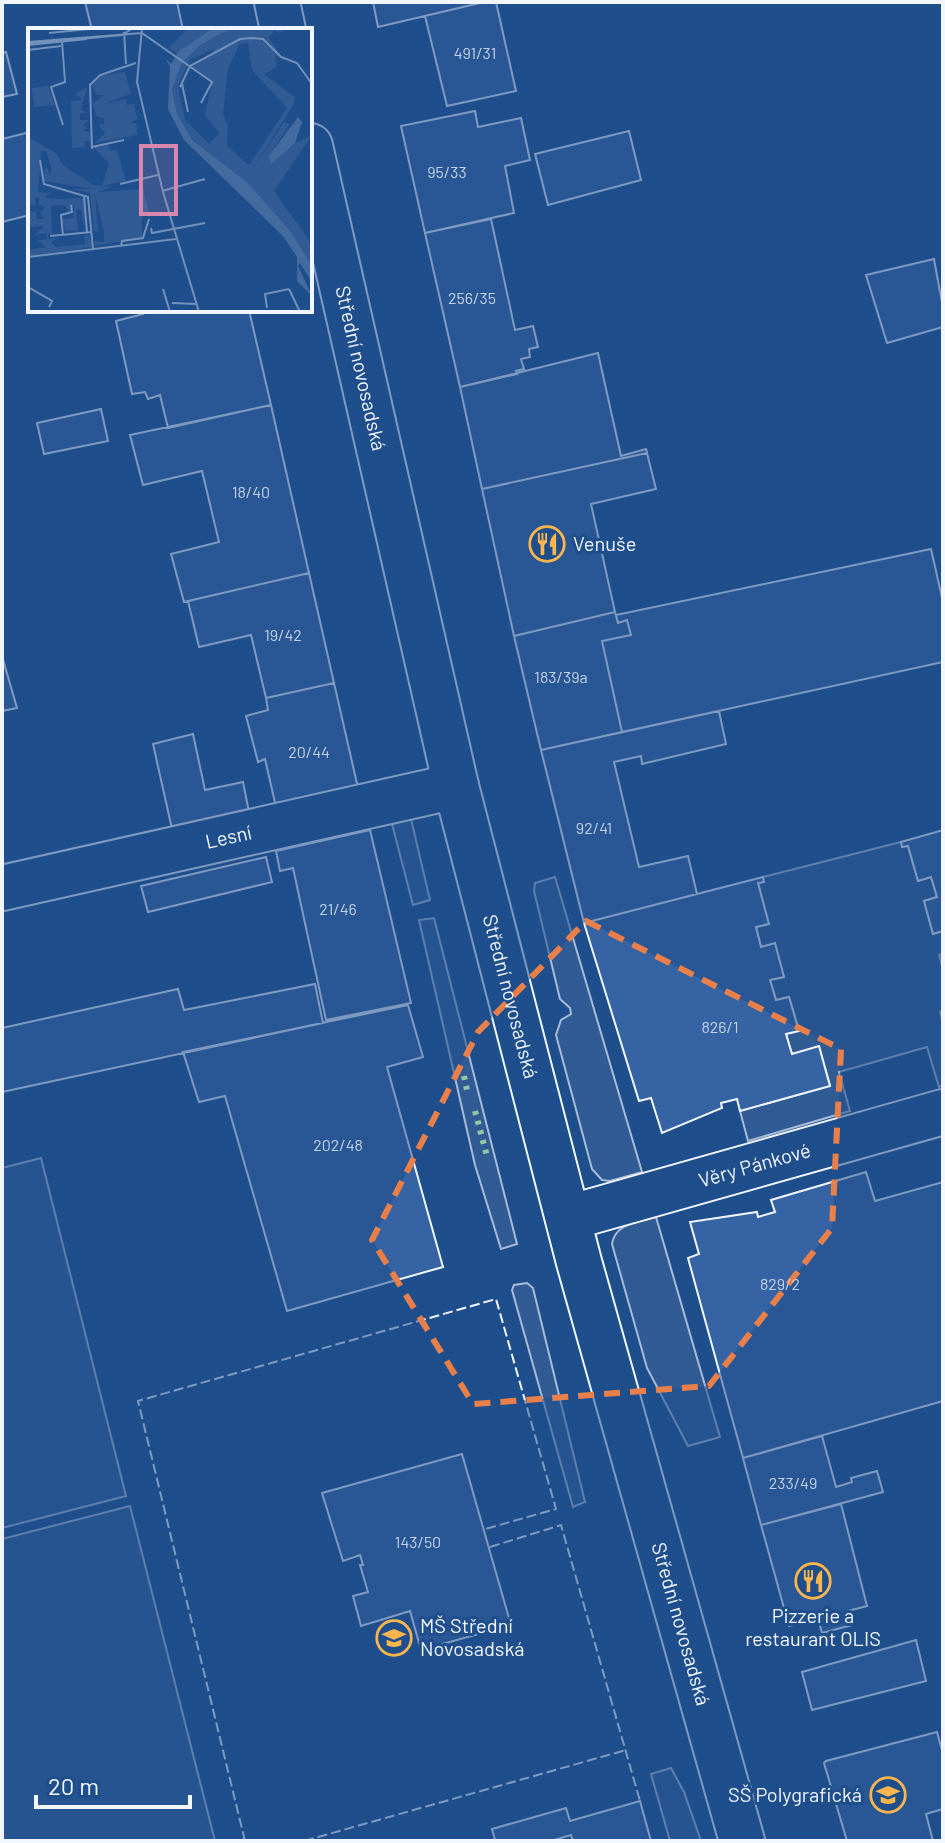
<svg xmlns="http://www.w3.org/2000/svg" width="945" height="1843" viewBox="0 0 945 1843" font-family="Barlow,sans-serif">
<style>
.green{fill:#305b95;stroke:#a8bbd7;stroke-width:2}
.building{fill:#3563a3;stroke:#f2f6ff;stroke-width:2}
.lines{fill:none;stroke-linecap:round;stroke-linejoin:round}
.minor-casing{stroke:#f2f6ff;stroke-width:48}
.major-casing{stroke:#f2f6ff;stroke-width:48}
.minor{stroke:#1f4e8c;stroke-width:44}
.major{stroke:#1f4e8c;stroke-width:44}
.hedge{stroke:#97c8a6;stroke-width:6;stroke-dasharray:4 6;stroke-linecap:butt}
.fence{stroke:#f2f6ff;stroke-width:2;stroke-dasharray:10 4;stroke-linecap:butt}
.marked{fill:none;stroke:#ea8049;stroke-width:6;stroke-dasharray:16 10;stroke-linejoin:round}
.labels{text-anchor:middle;stroke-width:6;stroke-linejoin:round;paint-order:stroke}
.number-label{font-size:16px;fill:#c3d1e8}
.street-label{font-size:20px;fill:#f2f6ff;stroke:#1f4e8c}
.poi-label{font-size:20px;fill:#f2f6ff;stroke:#1f4e8c;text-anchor:start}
.inset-road{fill:none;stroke:#7391ba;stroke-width:2}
.view{fill:#da87ad;fill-opacity:0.15;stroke:#da87ad;stroke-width:4}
.inset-edge{fill:none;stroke:#f2f6ff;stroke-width:4}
</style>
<rect width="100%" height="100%" fill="#1f4e8c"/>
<path class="green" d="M411 819 430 900 413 905 392 824Z
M901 842 903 846H908L918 881 931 877 937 897 924 901 933 934 943 931V953L939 955 943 970V1010L940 1012 943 1023V1085L939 1087 927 1047 839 1072 850 1111 748 1141 740 1111 830 1085 819 1047 792 1054 786 1034 799 1030 789 997 776 1000 770 980 784 977 774 944 761 947 756 927 768 924 758 883 763 882V877Z
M555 877 642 1172 610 1181 602 1180 592 1169 556 1035 561 1020 571 1014 570 1008 560 999 534 891 535 883Z
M434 918 517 1244 501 1249 475 1165 419 920Z
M41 1158 126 1496 2 1528V1168Z
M656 1217 720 1437 688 1446 647 1368 612 1244C615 1223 639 1222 656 1217Z
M527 1283 533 1288 585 1502 573 1507 512 1290 514 1285Z
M130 1506 215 1841H2V1539Z
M671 1768 684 1792 701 1841H670L651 1774Z"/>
<path class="building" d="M85 2H177L183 30H92Z
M373 2H484L378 27Z
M484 2H496L516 91 447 106 425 16Z
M6 52 17 94 2 97V53Z
M475 111 478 127 521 118 530 160 505 166 514 213 425 233 401 126Z
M629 131 641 180 548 205 535 154Z
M30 132V215L2 222V139Z
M491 219 515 330 533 326 538 347 529 349 530 357 521 359 524 369 516 371 517 374 460 387 425 233Z
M934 259 943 308V327L887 343 866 275Z
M142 310H249L271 405 168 428 160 395 148 399 145 392 132 394 116 321 143 314Z
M598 353 621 456 646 449 647 453 482 489 460 387Z
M271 405 309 573 184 602 171 554 219 542 202 471 143 485 130 435Z
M101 409 108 441 44 454 37 423Z
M647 453 656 489 591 504 615 612 514 636 482 489Z
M931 549 943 602V662L622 732 602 641 631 635 627 620 618 623 616 615Z
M309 573 334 683 266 698 251 635 199 647 188 601Z
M615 612 618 623 627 620 631 635 602 641 622 732 541 750 514 636Z
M2 656 17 708 2 711Z
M334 683 358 788 276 807 265 759 258 762 246 716 268 710 266 698Z
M719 711 726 744 642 764 641 756 614 762 639 867 688 856 697 894 584 923 541 750Z
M193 734 205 790 243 782 249 812 172 829 153 744Z
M370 830 411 1003 326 1020 293 868 280 871 276 851Z
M943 830V931L933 934 924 901 937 897 931 877 918 881 908 846 902 847 901 842Z
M266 857 272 882 148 912 141 886Z
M763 877 764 882 758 883 769 924 756 927 761 947 775 943 784 977 770 980 776 1000 789 997 799 1031 786 1034 792 1054 819 1046 830 1086 740 1111 737 1099 721 1103 722 1108 662 1133 651 1098 639 1101 584 923Z
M315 984 323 1023 2 1092V1028L178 989 184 1010Z
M408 1005 423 1057 387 1067 443 1267 287 1311 225 1096 199 1102 183 1052Z
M866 1172 875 1201 943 1182V1401L743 1458 688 1258 699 1254 690 1222 757 1212 758 1217 775 1212 771 1200Z
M822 1436 836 1487 852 1482 851 1478 877 1471 883 1492 761 1525 743 1458Z
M462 1454 511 1625 421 1650 410 1611 361 1626 353 1596 368 1592 360 1565H363L360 1555 343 1561 322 1493Z
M841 1504 867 1606 848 1611 852 1625 822 1633 818 1619 789 1626 761 1525Z
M916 1640 926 1681 812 1710 802 1672Z
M937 1732 943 1754V1809L926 1814 933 1841H847L824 1763 826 1761Z
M640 1801 651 1841H573L571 1835 551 1841H492L495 1840 492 1829 566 1808 570 1821Z"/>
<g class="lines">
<defs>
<g id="minor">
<path id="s1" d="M2 888 456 786"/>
<path id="s2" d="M568 1218 943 1112"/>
</g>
<g id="major">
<path d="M277 2 283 30"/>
<path id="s3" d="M310 146 456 786 579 1262 742 1841"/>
</g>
</defs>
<use href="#minor" class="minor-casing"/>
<use href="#major" class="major-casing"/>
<use href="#minor" class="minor"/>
<use href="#major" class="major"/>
<path class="hedge" d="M464 1076 468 1095
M475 1111 487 1156"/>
<path class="fence" d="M490 1547 561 1525 640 1801
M245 1841 138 1401 496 1299 556 1509 485 1529
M304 1841 626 1750"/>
</g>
<path d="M0 0H945V1843H0ZM586 921 841 1049 832 1228 709 1386 473 1404 372 1240 478 1032Z" fill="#1f4e8c" fill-opacity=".55" fill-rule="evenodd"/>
<path class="marked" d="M586 921 841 1049 832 1228 709 1386 473 1404 372 1240 478 1032Z"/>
<defs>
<symbol id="restaurant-ring" viewBox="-11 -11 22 22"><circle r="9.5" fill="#1f4e8c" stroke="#ffb74d" stroke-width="1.5"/><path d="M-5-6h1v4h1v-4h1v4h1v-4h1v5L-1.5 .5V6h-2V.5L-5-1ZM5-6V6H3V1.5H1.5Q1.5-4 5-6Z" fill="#ffb74d"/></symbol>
<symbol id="school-ring" viewBox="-11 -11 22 22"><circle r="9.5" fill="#1f4e8c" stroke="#ffb74d" stroke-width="1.5"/><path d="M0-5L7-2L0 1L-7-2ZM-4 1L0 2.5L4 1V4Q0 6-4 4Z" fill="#ffb74d"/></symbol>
</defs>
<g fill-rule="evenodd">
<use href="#restaurant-ring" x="527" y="524" width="40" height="40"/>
<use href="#restaurant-ring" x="793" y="1561" width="40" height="40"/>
<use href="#school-ring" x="374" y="1618" width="40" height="40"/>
<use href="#school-ring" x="868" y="1775" width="40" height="40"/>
</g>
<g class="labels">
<g class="number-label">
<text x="475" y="59">491/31</text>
<text x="447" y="178">95/33</text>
<text x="472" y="304">256/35</text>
<text x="251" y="498">18/40</text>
<text x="283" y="641">19/42</text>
<text x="561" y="683">183/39a</text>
<text x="309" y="758">20/44</text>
<text x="594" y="834">92/41</text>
<text x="338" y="915">21/46</text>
<text x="720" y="1033">826/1</text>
<text x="338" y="1151">202/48</text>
<text x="780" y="1290">829/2</text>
<text x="793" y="1489">233/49</text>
<text x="418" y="1548">143/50</text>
</g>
<g class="street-label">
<text dy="7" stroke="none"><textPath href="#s3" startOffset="228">Střední novosadská</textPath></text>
<text dy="7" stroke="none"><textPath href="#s1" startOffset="232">Lesní</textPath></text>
<text dy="7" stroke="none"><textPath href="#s3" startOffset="874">Střední novosadská</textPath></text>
<text dy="7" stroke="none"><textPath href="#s2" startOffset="194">Věry Pánkové</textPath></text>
<text dy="7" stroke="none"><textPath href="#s3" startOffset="1524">Střední novosadská</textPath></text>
</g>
<g class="poi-label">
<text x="573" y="551">Venuše</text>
<text x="813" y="1623" text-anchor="middle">Pizzerie a<tspan x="813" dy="23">restaurant OLIS</tspan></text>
<text x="420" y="1633">MŠ Střední<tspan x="420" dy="23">Novosadská</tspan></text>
<text x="862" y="1802" text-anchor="end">SŠ Polygrafická</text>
</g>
</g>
<g transform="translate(28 28)">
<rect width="284" height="284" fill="#1f4e8c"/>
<path d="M161 0H185L149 25 140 20ZM203 0H257L252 5 246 2 241 10 257 33 247 27 249 38 236 47 267 69 266 76 221 146 256 94 262 96 241 128 284 107 246 163 281 212 284 238 219 154 165 113 149 87 144 61 154 35 171 18ZM220 15 224 42 259 80 221 137 199 118 200 97 195 87 200 40 212 16ZM186 21 183 28 164 39 184 55 177 87 191 105 181 116 157 92 150 57 162 32ZM97 44 103 66 76 76 98 71 99 77 106 76 109 91 103 95H108L110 107 66 115 77 105 70 96H76V90L69 89 64 76 76 67H69L64 57 73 47ZM20 58 27 77 6 79 4 60ZM59 59 53 82 60 85 52 86V92H61L55 97 61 100 55 102 62 105 63 119 61 112 56 114 58 119 44 120 43 73 54 72 48 65ZM0 109 28 125 35 137 65 157 84 159 69 164 115 161 122 187 114 189V210L66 218 67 213 76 214V205L67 165 70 203H66L62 165 43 161H64L17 153 16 142 19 139 23 148V139L18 123H13L10 164 23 165 17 169 23 171 58 170 56 199 53 182 48 181 50 202 37 203 34 191 45 190 46 177 41 184 37 177 23 178 24 205 31 206 20 205V211L30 210 23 214 28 219 57 216 56 208 61 207 64 219 0 228V222L18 219 10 212 19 211 18 205 7 207 16 198 0 199V184L8 183 9 191H15L13 183 18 179 11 177V169L6 170 9 177 0 178ZM80 117 83 123 89 122 98 153 74 158 81 135 66 120Z" fill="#305b95" fill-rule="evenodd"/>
<path d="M185 0H203L171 18 154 35 144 61 149 86 165 113 219 154 263 204 284 238V254L272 235 270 238 284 268 269 253V229L255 208 156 112 140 81 142 38 137 30 143 36 150 24ZM270 89 274 94 267 115 243 136 241 128Z" fill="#446ba0"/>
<path class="inset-road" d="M114 0 109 54 135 164 171 284M96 4 98 36M21 5 71 0M34 13 37 54 23 59 35 97M0 14 114 5 184 54 173 75M0 16 94 7 105 0M0 17 59 11M0 22 33 18M154 56 160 84M152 59 162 38 212 11 224 10 235 11 253 29 269 35 284 56M64 119 96 112M64 121 62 57 72 47 108 35M12 132 16 156 60 169 65 221M92 156 130 147M134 163 177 151M56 169 59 204M123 200 124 205 177 195M35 207 33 187 44 184 43 177M22 208 64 204M93 218 94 213 115 210 121 191M0 229 148 211M0 259 24 273 21 279M135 261 142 284M261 261 272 284M144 275 169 276M239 280 237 266 261 261"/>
<path class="view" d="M113 118H148V186H113Z"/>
<rect width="284" height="284" class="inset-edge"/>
</g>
<rect width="945" height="1843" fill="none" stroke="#f2f6ff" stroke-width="8"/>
<path d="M36 1795v12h154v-12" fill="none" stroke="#f2f6ff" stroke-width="4"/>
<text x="48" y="1795" font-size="24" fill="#f2f6ff" stroke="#1f4e8c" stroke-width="6" paint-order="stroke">20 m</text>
</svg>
